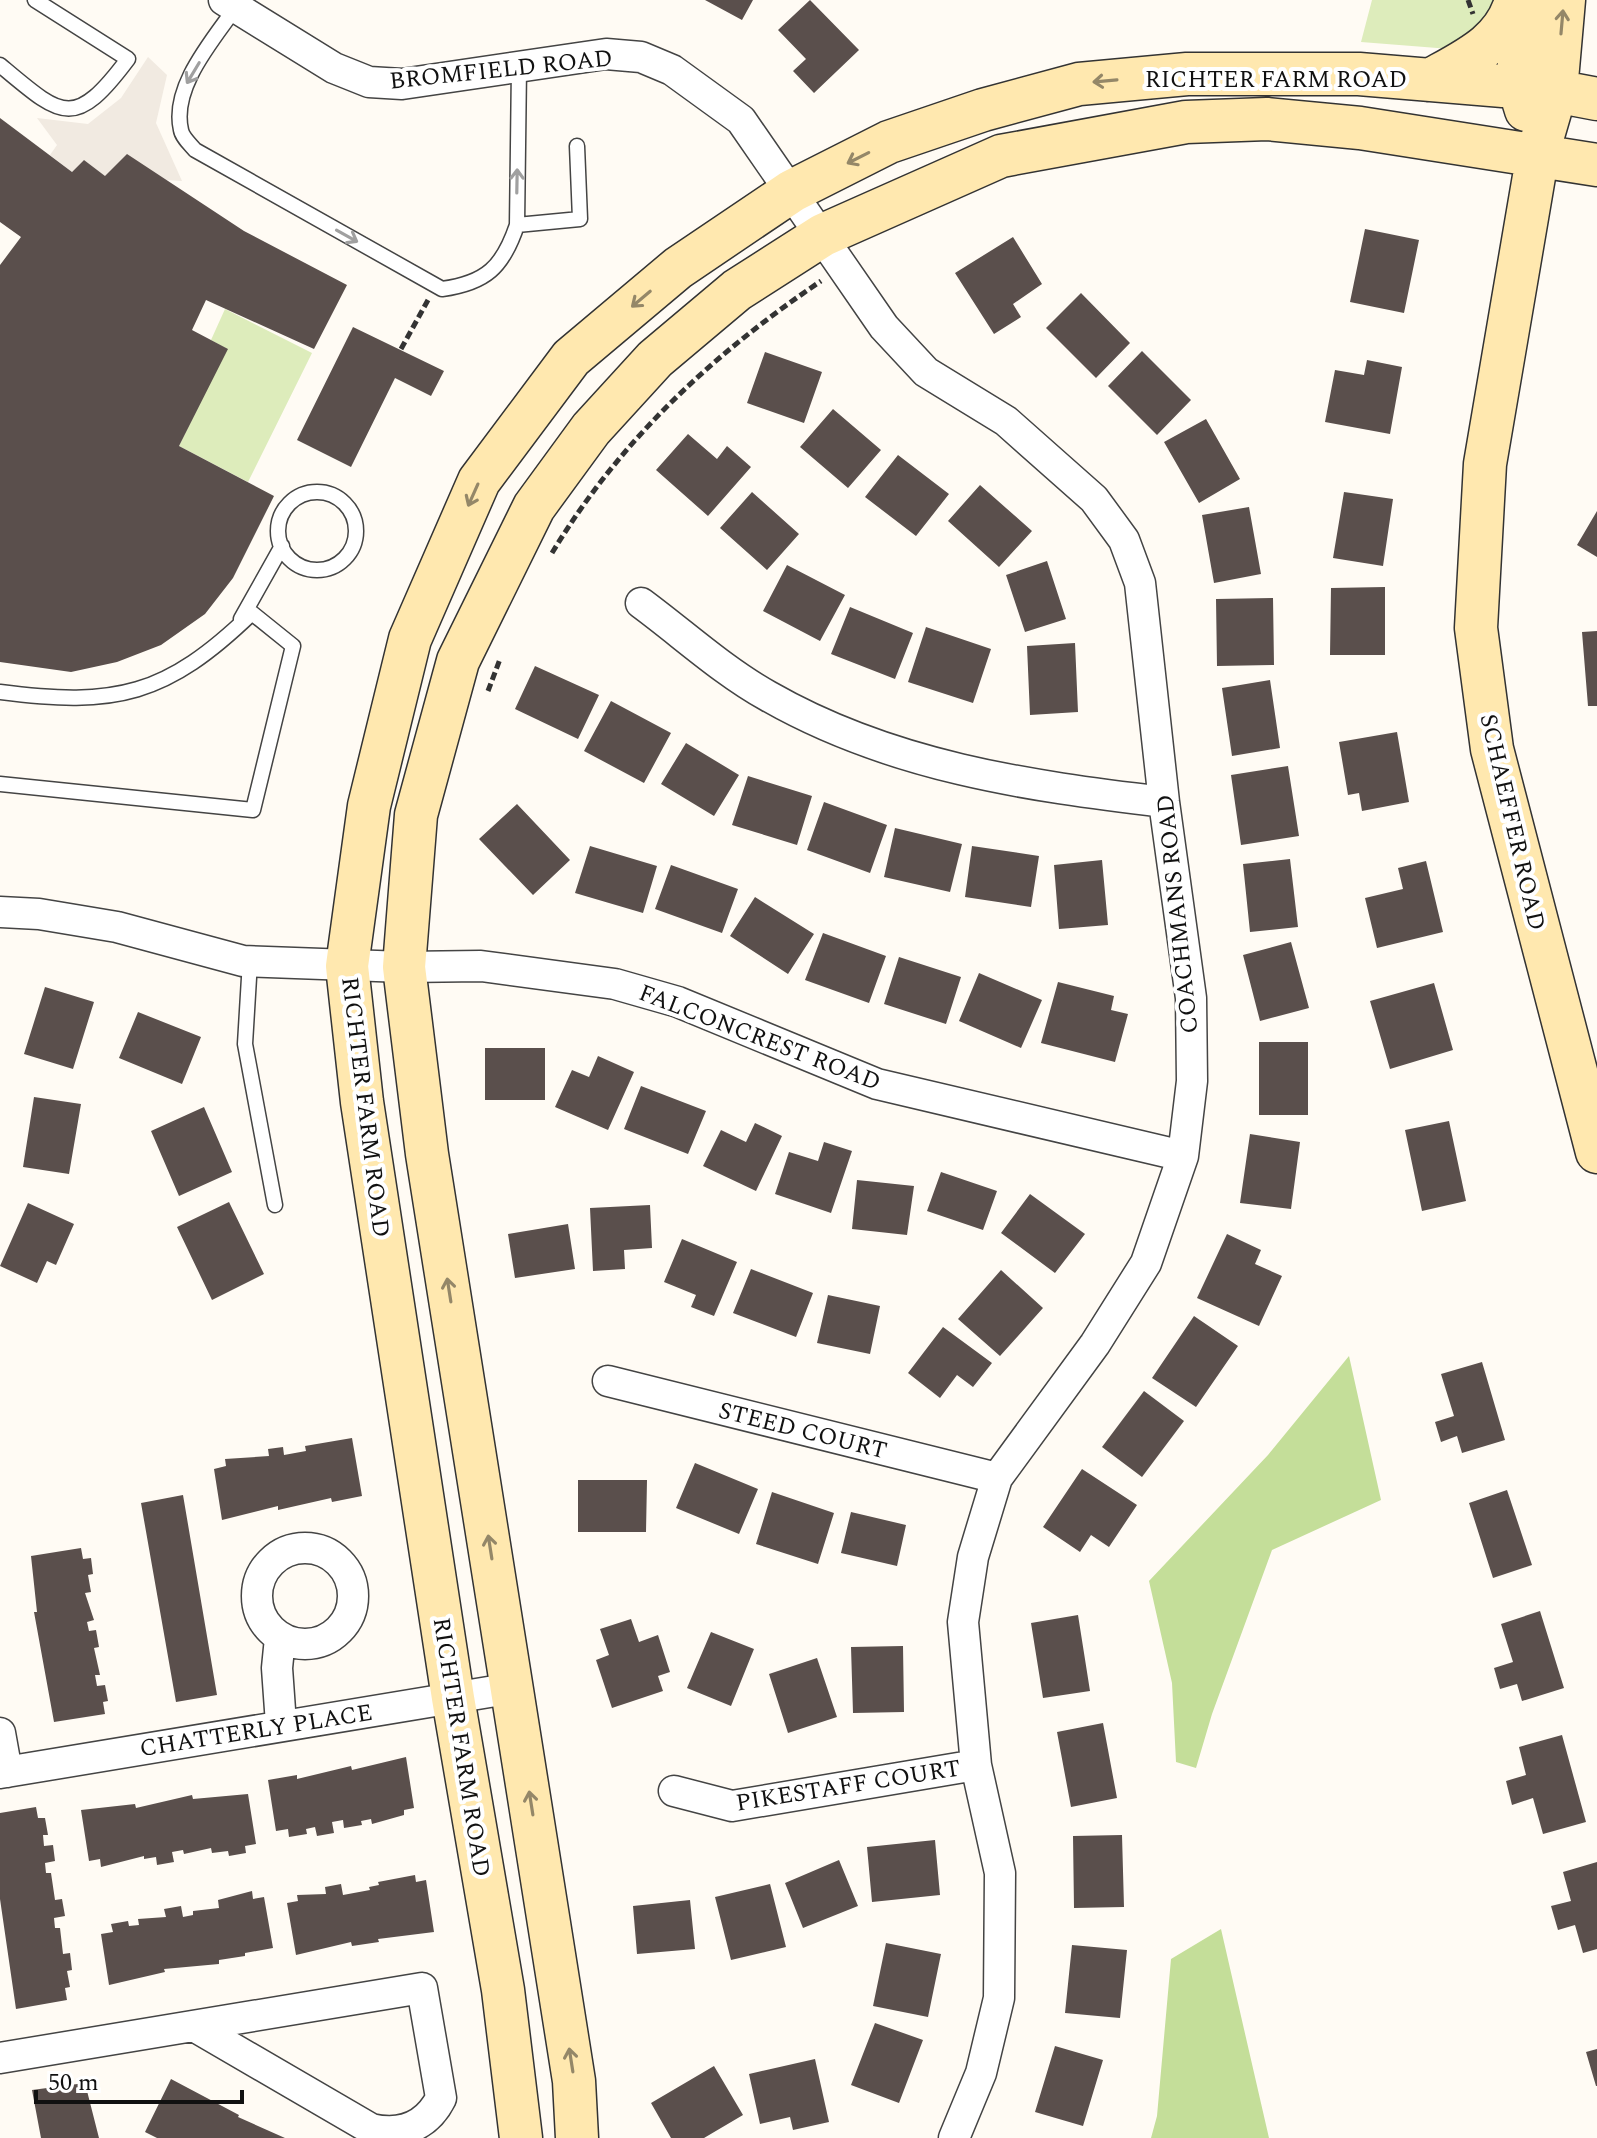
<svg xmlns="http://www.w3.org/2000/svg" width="1597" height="2138" viewBox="0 0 1597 2138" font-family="Spectral,serif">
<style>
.green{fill:#ddecbb}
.forest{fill:#c4de99}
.plaza{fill:#f1eae1}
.building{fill:#5a4f4c}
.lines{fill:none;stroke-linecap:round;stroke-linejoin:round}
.lane-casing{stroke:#444;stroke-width:17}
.street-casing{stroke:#444;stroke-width:33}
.secondary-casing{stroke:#333;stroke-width:45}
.path{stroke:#333;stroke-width:5;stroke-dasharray:8 4;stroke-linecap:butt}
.lane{stroke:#fff;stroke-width:14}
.street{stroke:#fff;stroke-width:30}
.secondary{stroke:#ffe8af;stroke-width:42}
.oneway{stroke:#948768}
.oneway2{stroke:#a0a0a0}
.labels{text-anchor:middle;stroke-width:8;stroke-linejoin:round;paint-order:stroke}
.street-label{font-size:24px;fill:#111;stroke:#fff}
</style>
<rect width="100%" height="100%" fill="#fffbf4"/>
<path class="green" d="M1372 0H1531L1488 52 1361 42Z
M225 309 312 353 248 482 179 446 227 349 211 340Z"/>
<path class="forest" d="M1349 1356 1381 1500 1272 1550 1212 1714 1196 1768 1176 1762 1172 1683 1149 1581 1268 1455Z
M1221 1929 1269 2138H1151L1157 2116 1171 1959Z"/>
<path class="plaza" d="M148 57 167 75 156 123 182 181 105 176 84 160 72 172 50 155 57 145 37 118 88 124 121 98Z"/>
<path class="building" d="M705 0H753L742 20Z
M810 0 859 50 814 93 793 71 806 59 778 30Z
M0 118 72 172 84 160 105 176 127 154 244 231 347 285 314 349 206 300 192 330 228 349 179 446 274 496 233 578 205 614 161 645 117 662 71 672 0 662V265L21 237 0 222Z
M1365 229 1419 240 1404 313 1350 302Z
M1013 237 1042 284 1013 304 1021 317 994 334 955 273Z
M1081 293 1130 343 1096 378 1046 328Z
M353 327 444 371 431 396 395 378 351 467 297 440Z
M1142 351 1191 400 1157 435 1108 386Z
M765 352 822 372 804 423 747 403Z
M1367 360 1402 367 1390 434 1325 422 1335 370 1364 375Z
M833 409 881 450 848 488 800 447Z
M1206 419 1240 479 1199 503 1164 442Z
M688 434 717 459 727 446 751 467 708 516 656 470Z
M898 455 949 494 916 536 865 497Z
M980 485 1032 531 999 567 948 521Z
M752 492 799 534 767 570 720 528Z
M1344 492 1393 499 1383 566 1333 558Z
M1249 507 1261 574 1214 583 1202 515Z
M1597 511V557L1577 545Z
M1047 561 1066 619 1025 632 1006 575Z
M787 565 845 595 820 641 763 611Z
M1385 587V655H1330L1331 588Z
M1273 598 1274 665 1217 666 1216 599Z
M850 607 913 633 895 679 831 654Z
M926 627 991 649 973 703 908 682Z
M1597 631V706H1588L1582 632Z
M1075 643 1078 712 1030 715 1027 646Z
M535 666 599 695 578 739 515 709Z
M1270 680 1280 748 1232 756 1222 688Z
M611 701 671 733 644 783 584 751Z
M1397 732 1409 802 1362 811 1359 793 1348 795 1339 742Z
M686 743 739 775 714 816 661 784Z
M1288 766 1299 836 1241 845 1231 775Z
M748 776 812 796 797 845 732 825Z
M824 802 887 825 870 873 807 850Z
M517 804 570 860 533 895 479 839Z
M895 828 962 844 950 892 884 877Z
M590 846 657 866 643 913 575 893Z
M972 846 1039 856 1031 907 965 897Z
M1290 859 1298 927 1250 932 1243 864Z
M1102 860 1108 925 1059 929 1054 865Z
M1426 861 1443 932 1377 948 1365 898 1403 889 1398 868Z
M671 865 738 889 722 933 655 909Z
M755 897 814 934 788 974 730 936Z
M823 933 886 956 869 1003 805 980Z
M1291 942 1309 1008 1260 1021 1243 955Z
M899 957 961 977 946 1024 884 1004Z
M979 973 1042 1000 1021 1048 959 1021Z
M1058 982 1114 996 1111 1010 1128 1014 1115 1062 1041 1043Z
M1434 983 1453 1050 1390 1069 1370 1001Z
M45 987 94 1002 73 1069 24 1054Z
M138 1012 201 1037 182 1084 119 1058Z
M1259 1042H1308V1115H1259Z
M485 1048H545V1100H485Z
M598 1056 634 1072 608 1130 555 1107 572 1070 589 1077Z
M641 1086 706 1111 688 1154 624 1129Z
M34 1097 81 1104 69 1174 23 1167Z
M204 1107 232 1172 179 1196 151 1131Z
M1449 1121 1466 1201 1422 1211 1405 1130Z
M755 1123 782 1136 756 1191 703 1166 721 1130 746 1142Z
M1250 1134 1300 1142 1291 1209 1240 1203Z
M824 1142 852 1151 831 1213 775 1194 789 1152 818 1161Z
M941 1172 997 1191 983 1230 927 1211Z
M857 1180 914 1186 907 1235 852 1229Z
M1030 1194 1085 1234 1055 1273 1001 1233Z
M229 1202 264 1274 212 1300 177 1227Z
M28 1203 74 1224 56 1265 47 1261 37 1283 0 1266Z
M650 1205 652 1248 624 1250 625 1269 593 1271 590 1208Z
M568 1224 575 1269 515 1278 508 1234Z
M1227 1234 1261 1250 1255 1264 1282 1276 1259 1326 1197 1298Z
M682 1239 737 1262 714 1316 691 1307 696 1295 664 1282Z
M751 1269 813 1293 796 1337 733 1313Z
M1001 1270 1043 1308 1000 1356 958 1319Z
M828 1295 880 1306 870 1354 817 1343Z
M1194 1316 1238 1346 1196 1407 1152 1378Z
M943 1327 992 1363 973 1387 957 1375 940 1398 908 1373Z
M1482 1362 1505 1440 1462 1453 1457 1436 1441 1442 1435 1422 1454 1416 1441 1374Z
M1144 1391 1184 1421 1142 1477 1102 1447Z
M352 1438 362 1496 332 1502 331 1498 278 1510V1506L222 1520 214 1469 226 1466 225 1459 269 1456 268 1449 283 1447 284 1455 306 1451 305 1446Z
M695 1463 758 1489 739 1534 676 1508Z
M1082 1469 1137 1505 1109 1547 1091 1535 1080 1552 1043 1527Z
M578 1480H647L646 1532H578Z
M1507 1490 1532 1565 1493 1578 1469 1503Z
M772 1492 834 1513 818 1564 756 1544Z
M183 1495 217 1695 176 1702 141 1503Z
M851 1512 906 1525 897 1566 841 1553Z
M81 1548 83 1559 91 1558 93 1574 88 1575 91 1592 85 1593 94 1620 87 1622 89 1631 96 1630 99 1647 94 1648 100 1675H95L97 1686 105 1685 108 1701 103 1702 105 1714 54 1722 34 1612H37L31 1556Z
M1540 1611 1564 1688 1522 1701 1517 1684 1500 1689 1494 1668 1513 1662 1501 1624Z
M1078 1615 1090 1691 1043 1698 1031 1623Z
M631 1619 639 1642 658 1635 670 1672 658 1676 663 1691 612 1708 596 1660 609 1655 600 1629Z
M711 1632 754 1649 731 1706 687 1688Z
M903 1646 904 1712 853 1713 851 1647Z
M817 1658 837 1717 788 1733 769 1674Z
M1103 1723 1117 1798 1071 1807 1057 1732Z
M1562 1735 1586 1822 1543 1834 1533 1798 1512 1805 1506 1781 1526 1775 1519 1747Z
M406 1757 414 1808 404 1810V1815L372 1824 371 1819 361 1821 362 1825 344 1828 343 1820 332 1822 334 1833 317 1836 315 1827 306 1829 307 1834 289 1837 288 1829 276 1831 268 1780 297 1775V1779L351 1766 352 1770Z
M248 1794 256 1844 245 1846 246 1853 229 1856 228 1851 212 1853 211 1848 184 1854 183 1850 172 1852 174 1862 157 1865 156 1857 144 1859V1856L101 1867 100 1859 89 1861 81 1810 135 1804 136 1808 192 1795 193 1799Z
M36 1807 38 1818H45L48 1835H43L44 1846 53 1845 55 1861 45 1863 46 1873H51L55 1900 62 1899 65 1916 54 1918 55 1928H60L63 1954 70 1953 72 1970 67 1971 70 1987 65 1988 67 2000 16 2009 0 1899V1813Z
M1122 1835 1124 1907 1074 1908 1073 1836Z
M935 1840 940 1895 872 1902 867 1847Z
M839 1860 858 1906 803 1928 785 1883Z
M1597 1862V1949L1583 1953 1575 1925 1558 1930 1551 1906 1571 1901 1563 1872Z
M415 1875 416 1882 426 1880 434 1932 378 1939 379 1942 352 1946 351 1942 296 1955 287 1903 298 1901 297 1895 326 1894 325 1887 341 1884 343 1895 370 1890 369 1887 379 1885 378 1882Z
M770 1884 786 1947 731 1960 715 1897Z
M252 1891 253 1899 264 1897 273 1948 245 1953V1956L219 1960V1964L164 1969 165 1972 109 1985 101 1934 113 1932 111 1924 128 1921 129 1926 139 1925 138 1919 166 1917 164 1909 181 1906 183 1917 193 1915V1911L219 1908 218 1900Z
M690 1900 695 1949 637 1954 633 1906Z
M886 1943 941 1954 928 2017 873 2006Z
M1072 1945 1127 1950 1120 2018 1065 2013Z
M875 2023 923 2040 899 2103 851 2085Z
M1055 2046 1103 2060 1083 2126 1035 2112Z
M1597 2049V2086H1596L1586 2052Z
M815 2059 829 2122 793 2130 790 2117 760 2124 749 2074Z
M714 2066 743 2115 704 2138H671L651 2103Z
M171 2079 239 2115 238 2117 285 2138H157L145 2132Z
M85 2083 99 2138H41L32 2090Z"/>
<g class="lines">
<defs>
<path id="lane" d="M236 7C213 40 171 87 181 130 182 137 190 144 195 150L442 289C486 283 503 267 517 225L519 67
M0 65C62 117 74 131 128 59L35 0
M517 225 580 219 577 146
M278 531a39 39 0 1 1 78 0a39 39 0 1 1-78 0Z
M241 619 282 546
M0 692C116 707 166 696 252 613L293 646 253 810 0 784
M250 961 245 1044 275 1205"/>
<path id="street" d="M224 0 334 68 369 82 402 84 606 54 641 57 672 70 741 120 884 327 926 372 1006 421 1094 499 1124 540 1140 583 1164 802 1191 998 1192 1081 1183 1156 1146 1263 1095 1344 997 1478 973 1557 963 1622 976 1765 1000 1873 999 1998 981 2073 954 2138
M641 603C683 634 723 671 768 696 890 766 1027 786 1164 802
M0 912 39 914 117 927 243 961 404 967 481 966 615 984 678 1002 877 1084 1183 1156
M608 1381 997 1478
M257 1596a48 48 0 1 1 96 0a48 48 0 1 1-96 0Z
M280 1638 277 1668 281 1724
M0 1733 7 1772
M0 1773 513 1688
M674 1791 732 1806 976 1765
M0 2058 422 1988 441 2098C427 2126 401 2136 371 2129L194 2026"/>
<path id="secondary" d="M1522 0 1518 84 1526 110
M1564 0 1556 91 1538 153 1485 464 1476 628 1492 749 1597 1152
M1430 80C1466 60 1505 43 1516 0
M521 2138 503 1990 453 1698 362 1102 347 966 369 806 410 639 479 481 571 358 678 268 792 191 889 142 983 110 1079 84 1187 74H1359L1503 86 1518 84 1597 99
M577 2138 574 2081 427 1154 404 967 416 815 458 661 534 507 591 429 655 359 737 290 823 235 1001 156 1186 122 1267 119 1360 128 1597 165"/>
</defs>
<use href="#lane" class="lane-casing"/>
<use href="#street" class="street-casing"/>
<use href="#secondary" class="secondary-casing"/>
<path class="path" d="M1468 0 1473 14
M401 349 428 300
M552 553C620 440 713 354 821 281
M488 691 500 659"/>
<use href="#lane" class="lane"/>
<use href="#street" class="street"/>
<use href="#secondary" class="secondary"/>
</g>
<defs><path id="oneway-shaft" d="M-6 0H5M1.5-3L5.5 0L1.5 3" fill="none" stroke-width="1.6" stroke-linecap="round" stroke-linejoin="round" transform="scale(2)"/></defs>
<g class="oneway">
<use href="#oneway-shaft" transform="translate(1562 22) rotate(-85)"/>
<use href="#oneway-shaft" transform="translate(1105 81) rotate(175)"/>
<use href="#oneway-shaft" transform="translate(858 158) rotate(153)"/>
<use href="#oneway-shaft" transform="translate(641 299) rotate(140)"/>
<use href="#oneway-shaft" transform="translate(473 495) rotate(114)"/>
<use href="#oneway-shaft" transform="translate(449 1290) rotate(-99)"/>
<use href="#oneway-shaft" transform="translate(490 1547) rotate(-99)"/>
<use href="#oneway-shaft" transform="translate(531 1803) rotate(-99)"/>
<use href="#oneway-shaft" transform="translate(571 2060) rotate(-99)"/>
</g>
<g class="oneway2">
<use href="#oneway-shaft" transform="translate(193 73) rotate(121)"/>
<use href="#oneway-shaft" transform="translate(517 181) rotate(-89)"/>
<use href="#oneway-shaft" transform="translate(347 236) rotate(29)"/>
</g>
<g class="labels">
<g class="street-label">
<text transform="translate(501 69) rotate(-6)" y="8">BROMFIELD ROAD</text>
<text x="1276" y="87">RICHTER FARM ROAD</text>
<text transform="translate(1513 822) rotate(77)" y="8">SCHAEFFER ROAD</text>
<text transform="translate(1177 914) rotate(-96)" y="8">COACHMANS ROAD</text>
<text transform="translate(760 1037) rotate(21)" y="8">FALCONCREST ROAD</text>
<text transform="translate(366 1107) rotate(83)" y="8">RICHTER FARM ROAD</text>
<text transform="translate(803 1430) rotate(14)" y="8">STEED COURT</text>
<text transform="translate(256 1730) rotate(-9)" y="8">CHATTERLY PLACE</text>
<text transform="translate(462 1747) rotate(81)" y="8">RICHTER FARM ROAD</text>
<text transform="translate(848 1785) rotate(-9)" y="8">PIKESTAFF COURT</text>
</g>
</g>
<path d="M36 2090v12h206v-12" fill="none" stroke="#111111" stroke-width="4"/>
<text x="48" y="2090" font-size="24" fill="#111111" stroke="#ffffff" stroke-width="6" paint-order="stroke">50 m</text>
</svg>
